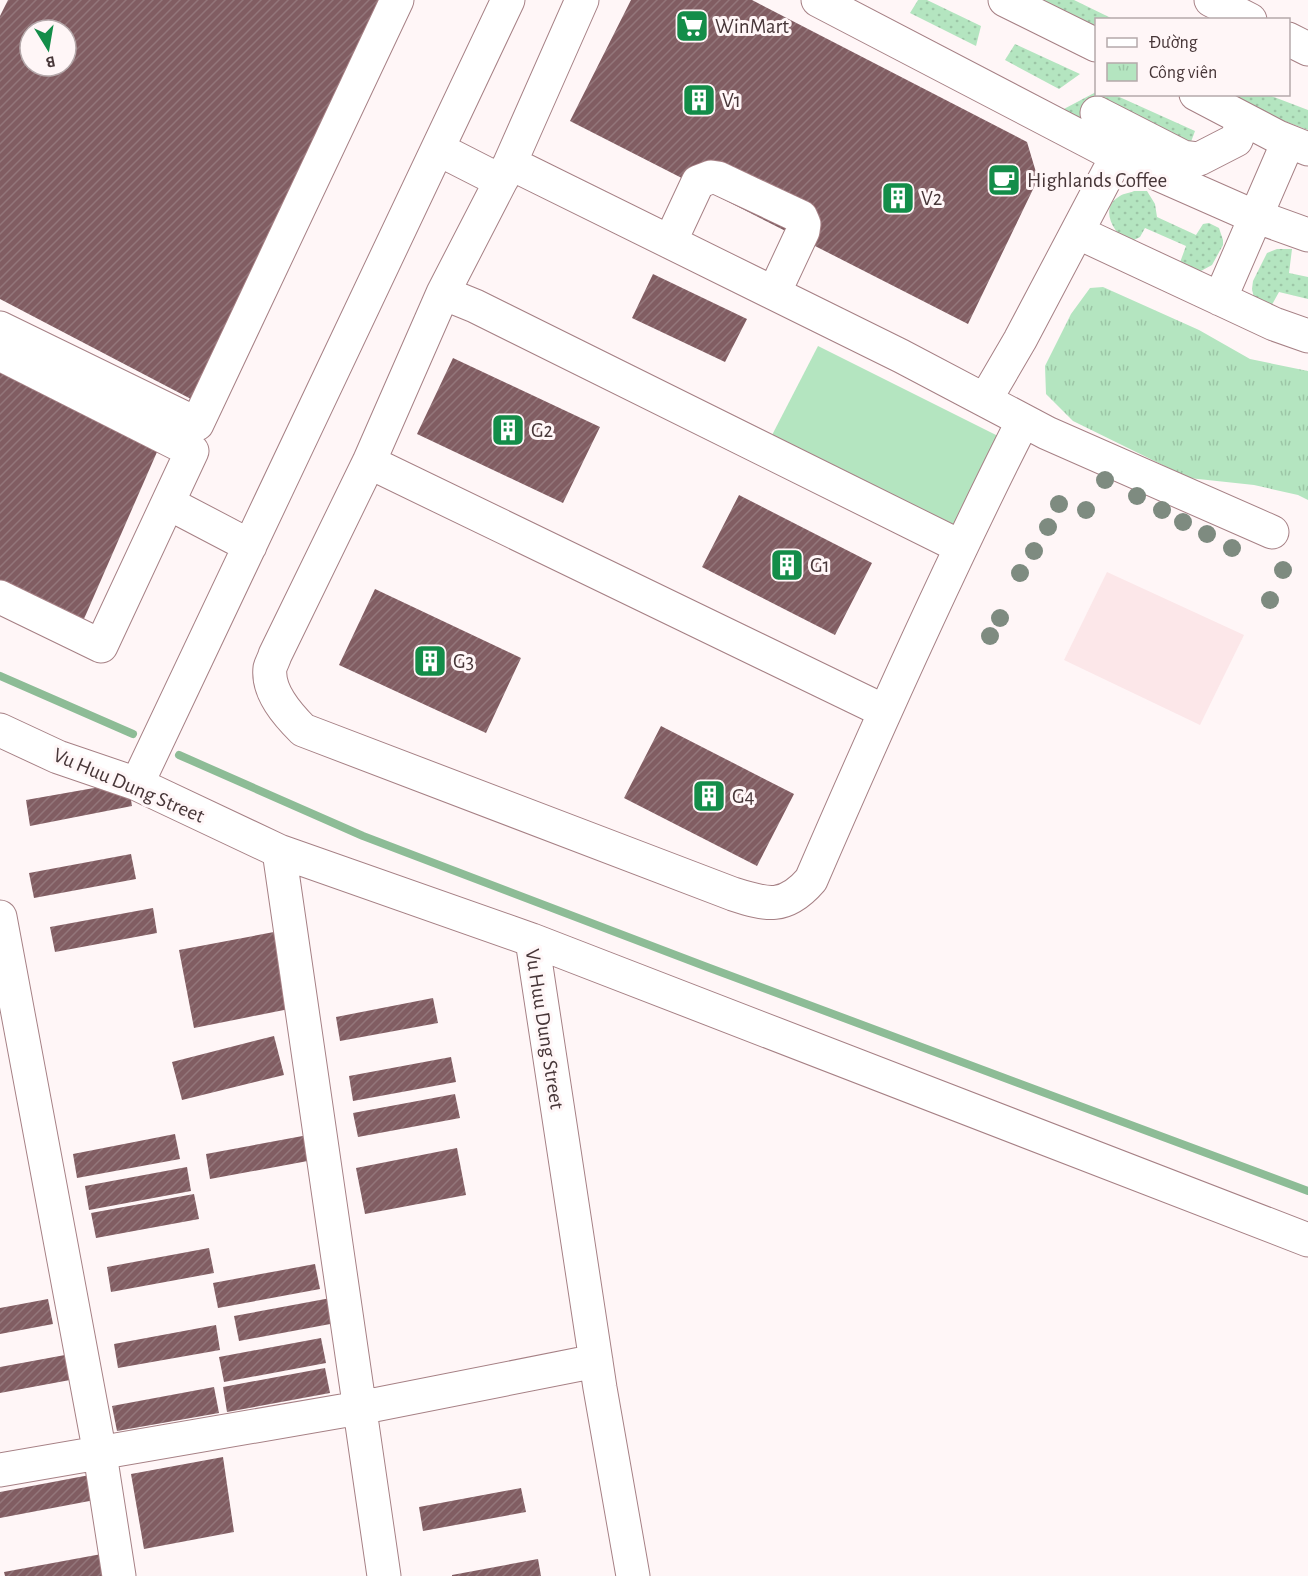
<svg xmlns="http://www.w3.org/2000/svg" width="1308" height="1576" viewBox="0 0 1308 1576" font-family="'Alegreya Sans',sans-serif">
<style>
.built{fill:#fce7e9}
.grass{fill:url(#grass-dots)}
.park{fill:url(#park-tufts)}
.garden{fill:#b4e5c0}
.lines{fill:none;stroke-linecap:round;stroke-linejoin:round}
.stream{stroke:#8dbc96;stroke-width:8}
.building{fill:url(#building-hatch);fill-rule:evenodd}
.minor-casing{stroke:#a68085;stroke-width:35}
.major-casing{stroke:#a68085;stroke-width:35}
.highway-casing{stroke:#a68085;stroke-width:35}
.minor{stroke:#fff;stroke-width:33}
.major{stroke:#fff;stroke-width:33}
.highway{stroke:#fff;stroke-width:33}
.tree{fill:#7e8b80}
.labels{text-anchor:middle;stroke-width:6;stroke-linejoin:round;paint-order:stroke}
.poi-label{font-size:21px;fill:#473638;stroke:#fff6f7;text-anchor:start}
.street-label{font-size:21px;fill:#473638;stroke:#fff6f7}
</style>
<defs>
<pattern id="grass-dots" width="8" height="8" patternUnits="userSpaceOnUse" patternTransform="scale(1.5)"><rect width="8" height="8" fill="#b4e5c0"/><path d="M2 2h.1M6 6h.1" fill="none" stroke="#9cc5a6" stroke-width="1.8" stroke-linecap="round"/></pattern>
<pattern id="park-tufts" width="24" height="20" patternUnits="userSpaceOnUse" patternTransform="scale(1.5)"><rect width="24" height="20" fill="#b4e5c0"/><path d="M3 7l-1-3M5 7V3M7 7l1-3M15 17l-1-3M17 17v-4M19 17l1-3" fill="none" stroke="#9cc5a6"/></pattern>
<pattern id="building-hatch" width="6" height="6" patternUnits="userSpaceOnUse" patternTransform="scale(1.5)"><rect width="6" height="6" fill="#815d62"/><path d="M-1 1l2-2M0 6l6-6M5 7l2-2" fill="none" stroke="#93767a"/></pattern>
</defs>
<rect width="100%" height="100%" fill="#fff6f7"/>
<path class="built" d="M1107 572 1244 635 1200 725 1064 660Z"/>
<path class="grass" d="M918 0H927L981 26 976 46 910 13Z
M1025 0H1074L1113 19 1096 20V34Z
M1015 44 1080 74 1059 89 1005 60Z
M1096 92V94L1115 95 1195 131 1188 150 1090 124 1062 110Z
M1221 95H1269L1308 110V130L1247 107Z
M1134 191H1147L1155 204 1157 217 1196 235 1203 224 1209 223 1219 228 1223 240V245L1212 265 1199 272 1178 268 1186 246 1145 228 1140 237 1128 243C1114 233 1098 208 1120 196 1124 193 1130 193 1134 191Z
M1277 249H1292L1289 273 1308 277V299L1279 292 1269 310 1254 298 1252 289 1253 281 1267 253Z"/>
<path class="park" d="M1103 287 1199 330 1250 359 1308 371V500L1298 495 1254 485 1189 478 1073 421 1046 394 1045 366 1071 314 1090 288Z"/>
<path class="garden" d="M818 346 1014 444 966 537 770 439Z"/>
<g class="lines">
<path class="stream" d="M0 676 133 734
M179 755 363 836 707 967 1308 1191"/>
</g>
<path class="building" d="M8 0H384L191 399 0 299V16ZM30 30H66V66H30Z
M631 0H752L1027 142 1038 179 968 324 570 121Z
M653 274 747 319 725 362 632 318Z
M0 355 164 436 80 628 0 588Z
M453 358 600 427 563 503 417 434Z
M739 495 872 563 835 635 702 567Z
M375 589 521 658 486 733 339 665Z
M661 726 794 794 757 866 624 798Z
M128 782 132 806 30 826 26 800Z
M131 854 136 879 34 898 29 873Z
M153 908 157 933 55 952 50 927Z
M274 932 289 1009 194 1028 179 950Z
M433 998 438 1023 340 1041 336 1017Z
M274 1036 284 1075 182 1100 172 1062Z
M451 1057 456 1082 353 1101 349 1076Z
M455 1094 460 1118 358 1137 353 1113Z
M175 1134 180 1159 77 1178 73 1154Z
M308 1135 313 1160 210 1179 206 1154Z
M457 1148 466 1195 365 1214 356 1168Z
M187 1167 191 1191 89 1210 85 1186Z
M194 1194 199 1219 96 1238 91 1213Z
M209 1248 214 1273 111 1292 107 1267Z
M315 1264 320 1289 218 1308 213 1283Z
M336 1297 341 1322 239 1341 234 1316Z
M48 1299 53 1324 0 1334V1308Z
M216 1325 220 1350 118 1368 114 1344Z
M321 1338 326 1363 224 1382 219 1357Z
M65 1355 70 1380 0 1393V1367Z
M325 1368 330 1393 227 1412 223 1387Z
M214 1387 219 1413 117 1431 112 1406Z
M223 1457 234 1532 144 1549 131 1474Z
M95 1474 100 1499 0 1518V1492Z
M521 1488 526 1512 423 1531 419 1507Z
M107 1553 111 1576H5L4 1572Z
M538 1559 541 1576H452V1575Z"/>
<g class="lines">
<defs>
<path id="minor" d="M582 0 510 163 443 293 369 462 275 655C274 659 271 664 270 668 267 692 288 715 303 730L733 894C767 905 785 910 811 880 878 725 947 571 1023 421
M818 0 1117 156
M1097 113 1183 157 1199 159 1236 140 1244 120
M438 149 489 175 502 179
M510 163 901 356 1047 433 1272 532
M1308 235 1244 212 1117 156 1077 232 1274 324 1308 336
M670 242 698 182 711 177 718 178 801 217 804 224 803 231 774 293
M443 293 475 306 961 547
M1220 299 1288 142
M0 328 197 424 397 0
M0 354 192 451 101 646 0 597
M985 400 1020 340 1077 232
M369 462 884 711
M168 503 250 546
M0 730 58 757 137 784 279 851 532 940 600 1388 633 1576
M137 784 508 0
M279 851 384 1576
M0 917 100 1454 119 1576
M532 940 1308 1240
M0 1470 359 1408 596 1361"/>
<path id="major" d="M1005 0 1096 45
M1196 94 1278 137 1308 149"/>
<path id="highway" d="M1211 0 1250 20
M1288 39 1308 49"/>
</defs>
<use href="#minor" class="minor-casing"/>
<use href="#major" class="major-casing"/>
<use href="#highway" class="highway-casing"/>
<use href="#minor" class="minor"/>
<use href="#major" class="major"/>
<use href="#highway" class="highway"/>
</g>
<g class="tree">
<circle cx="1105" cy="480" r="9"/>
<circle cx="1137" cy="496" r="9"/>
<circle cx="1059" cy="504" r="9"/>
<circle cx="1086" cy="510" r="9"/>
<circle cx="1162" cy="510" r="9"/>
<circle cx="1183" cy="522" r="9"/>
<circle cx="1048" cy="527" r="9"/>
<circle cx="1207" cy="534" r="9"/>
<circle cx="1232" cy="548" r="9"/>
<circle cx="1034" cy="551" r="9"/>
<circle cx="1283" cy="570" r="9"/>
<circle cx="1020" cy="573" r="9"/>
<circle cx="1270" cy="600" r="9"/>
<circle cx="1000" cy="618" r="9"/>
<circle cx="990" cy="636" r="9"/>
</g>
<defs>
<symbol id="supermarket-square" viewBox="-11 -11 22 22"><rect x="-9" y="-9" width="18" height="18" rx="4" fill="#138d49" stroke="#fff6f7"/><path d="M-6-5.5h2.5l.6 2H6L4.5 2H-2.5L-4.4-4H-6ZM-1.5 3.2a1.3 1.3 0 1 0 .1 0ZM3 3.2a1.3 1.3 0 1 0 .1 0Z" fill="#fff"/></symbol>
<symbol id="building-square" viewBox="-11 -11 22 22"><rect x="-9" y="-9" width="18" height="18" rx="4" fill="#138d49" stroke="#fff6f7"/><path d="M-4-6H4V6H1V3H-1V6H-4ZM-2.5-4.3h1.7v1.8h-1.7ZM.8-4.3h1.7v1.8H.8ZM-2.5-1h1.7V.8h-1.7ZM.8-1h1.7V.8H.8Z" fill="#fff"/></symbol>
<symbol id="cafe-square" viewBox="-11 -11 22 22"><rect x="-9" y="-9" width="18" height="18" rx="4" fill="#138d49" stroke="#fff6f7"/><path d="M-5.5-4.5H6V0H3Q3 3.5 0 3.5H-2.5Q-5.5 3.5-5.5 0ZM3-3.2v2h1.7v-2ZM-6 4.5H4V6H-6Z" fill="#fff"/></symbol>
</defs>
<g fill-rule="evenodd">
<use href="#supermarket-square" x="673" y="7" width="38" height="38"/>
<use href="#building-square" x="680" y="81" width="38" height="38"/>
<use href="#cafe-square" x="985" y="161" width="38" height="38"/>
<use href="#building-square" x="879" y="179" width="38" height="38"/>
<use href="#building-square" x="489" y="411" width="38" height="38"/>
<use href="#building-square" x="768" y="546" width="38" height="38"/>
<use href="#building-square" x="411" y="642" width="38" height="38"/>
<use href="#building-square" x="690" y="777" width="38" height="38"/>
</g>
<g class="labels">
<g class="poi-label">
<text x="715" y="33">WinMart</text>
<text x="722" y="107">V1</text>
<text x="1027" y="187">Highlands Coffee</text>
<text x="921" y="205">V2</text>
<text x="531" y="437">G2</text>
<text x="810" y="572">G1</text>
<text x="453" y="668">G3</text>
<text x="732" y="803">G4</text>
</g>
<g class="street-label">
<text transform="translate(129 785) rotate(23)" y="7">Vu Huu Dung Street</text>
<text transform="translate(545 1029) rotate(81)" y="7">Vu Huu Dung Street</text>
</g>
</g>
<rect x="1095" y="18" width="195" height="78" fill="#fff6f7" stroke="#b5a9ab" stroke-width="1.5"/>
<rect x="1107" y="38" width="30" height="9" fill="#ffffff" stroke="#b5a9ab" stroke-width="1.5"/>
<text x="1149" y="48" font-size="18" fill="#473638">Đường</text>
<rect x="1107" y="63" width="30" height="18" fill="url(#park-tufts)" stroke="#b5a9ab" stroke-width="1.5"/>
<text x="1149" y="78" font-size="18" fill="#473638">Công viên</text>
<g transform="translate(48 48) rotate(169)"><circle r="28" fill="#fff6f7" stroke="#b5a9ab" stroke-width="1.5"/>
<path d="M0-4.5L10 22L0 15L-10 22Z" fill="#138d49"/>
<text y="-9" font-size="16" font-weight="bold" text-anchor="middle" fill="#473638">B</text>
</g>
</svg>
